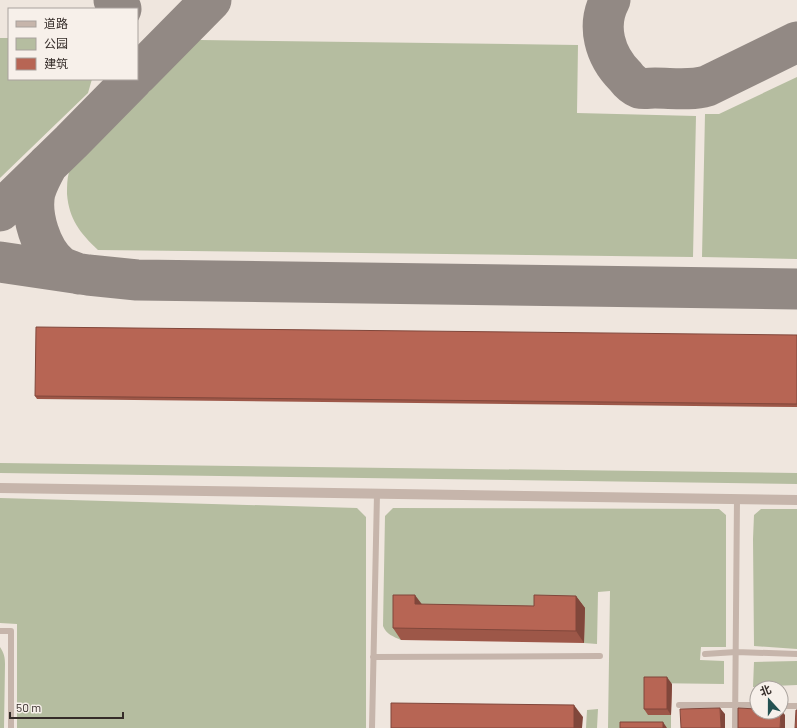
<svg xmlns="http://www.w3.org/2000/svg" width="797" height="728" viewBox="0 0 797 728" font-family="Barlow,'Noto Sans SC',sans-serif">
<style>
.green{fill:#b5bda0}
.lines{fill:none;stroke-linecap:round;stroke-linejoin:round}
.taxiway{stroke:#928984;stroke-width:41}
.service{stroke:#c6b5ab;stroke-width:6}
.tertiary{stroke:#c6b5ab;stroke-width:10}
.wall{fill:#9d5748}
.shaded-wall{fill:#80473b}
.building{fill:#b76554;stroke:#80473b}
</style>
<rect width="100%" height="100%" fill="#efe6de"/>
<path class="green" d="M0 38H9V79H92L88 93 0 178Z
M200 40 578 45 577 113 696 116 693 257 98 250C80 233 69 219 67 194 67 186 67 179 69 172 71 166 76 161 79 155L185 50Z
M797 77V259L702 257 705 114H719Z
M0 463 797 473V484L0 473Z
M0 498 357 508 366 517V728H17V624L0 623Z
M393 508 719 509 726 515V647H701L700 660 724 661V684L648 683V715H671V728H608L610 591 598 592 597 644 584 643 585 608 401 640C394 637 386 634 383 626L385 516Z
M761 509H797V649L754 646 753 539 754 515Z
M0 647C4 653 5 657 5 664L4 728H0Z
M797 661V685L753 687 754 662Z
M598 709 597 728H586L587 710Z"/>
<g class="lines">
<path class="taxiway" d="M114 0 121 9
M610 0C596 26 605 56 625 76 628 80 634 86 639 88 643 89 650 88 655 88 672 88 690 91 707 86L797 42
M137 75 211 0
M48 164C43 173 38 182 35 192 30 215 41 250 59 265 64 269 73 271 79 274
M0 211 71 142 133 79
M0 262 88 275 137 280 797 289"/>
<path class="service" d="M0 631H11V728
M705 654 736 652 797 654
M373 657 600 656
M679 705H757
M781 706H797
M372 728 377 494
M735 728 737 499"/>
<path class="tertiary" d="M0 488 797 500"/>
</g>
<path class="wall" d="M797 335V407L37 399 35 396Z
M576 596 585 608 584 643 401 640 393 628 422 605 534 606Z
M672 684 671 715H648L644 709Z"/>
<path class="shaded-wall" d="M415 595 424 607 415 604Z
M576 596 585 608 584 643 576 631Z
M667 677 672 684 671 715 667 709Z
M574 705 583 717 582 728H574Z
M720 708 725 714V728H721Z
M781 710 785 715V728H780Z
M663 722 667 728H663Z"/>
<path class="building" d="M36 327 797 335V404L35 396Z
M393 595H415V604L534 606V595L576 596V631L393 628Z
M644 677H667V709H644Z
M391 703 574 705V728H391Z
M720 708 721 728H681L680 709Z
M738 708 757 709V712H781L780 728H738Z
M796 710H797V728H795Z
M620 722H663V728H620Z"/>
<rect x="8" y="8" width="130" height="72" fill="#f7f0ea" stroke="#a9a29d"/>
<rect x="16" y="21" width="20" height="6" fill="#c6b5ab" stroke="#a9a29d"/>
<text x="44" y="28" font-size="12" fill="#352c29">道路</text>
<rect x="16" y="38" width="20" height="12" fill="#b5bda0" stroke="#a9a29d"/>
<text x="44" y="48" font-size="12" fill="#352c29">公园</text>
<rect x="16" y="58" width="20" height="12" fill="#b76554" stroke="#a9a29d"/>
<text x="44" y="68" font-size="12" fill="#352c29">建筑</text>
<g transform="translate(769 700) rotate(339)"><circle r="19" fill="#f7f0ea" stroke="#a9a29d"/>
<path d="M0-3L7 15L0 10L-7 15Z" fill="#245151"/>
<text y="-6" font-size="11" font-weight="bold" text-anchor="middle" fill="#352c29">北</text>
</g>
<path d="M10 712v6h113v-6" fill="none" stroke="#352c29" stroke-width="2"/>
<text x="16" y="712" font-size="12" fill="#352c29" stroke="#f7f0ea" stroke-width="3" paint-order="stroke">50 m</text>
</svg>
